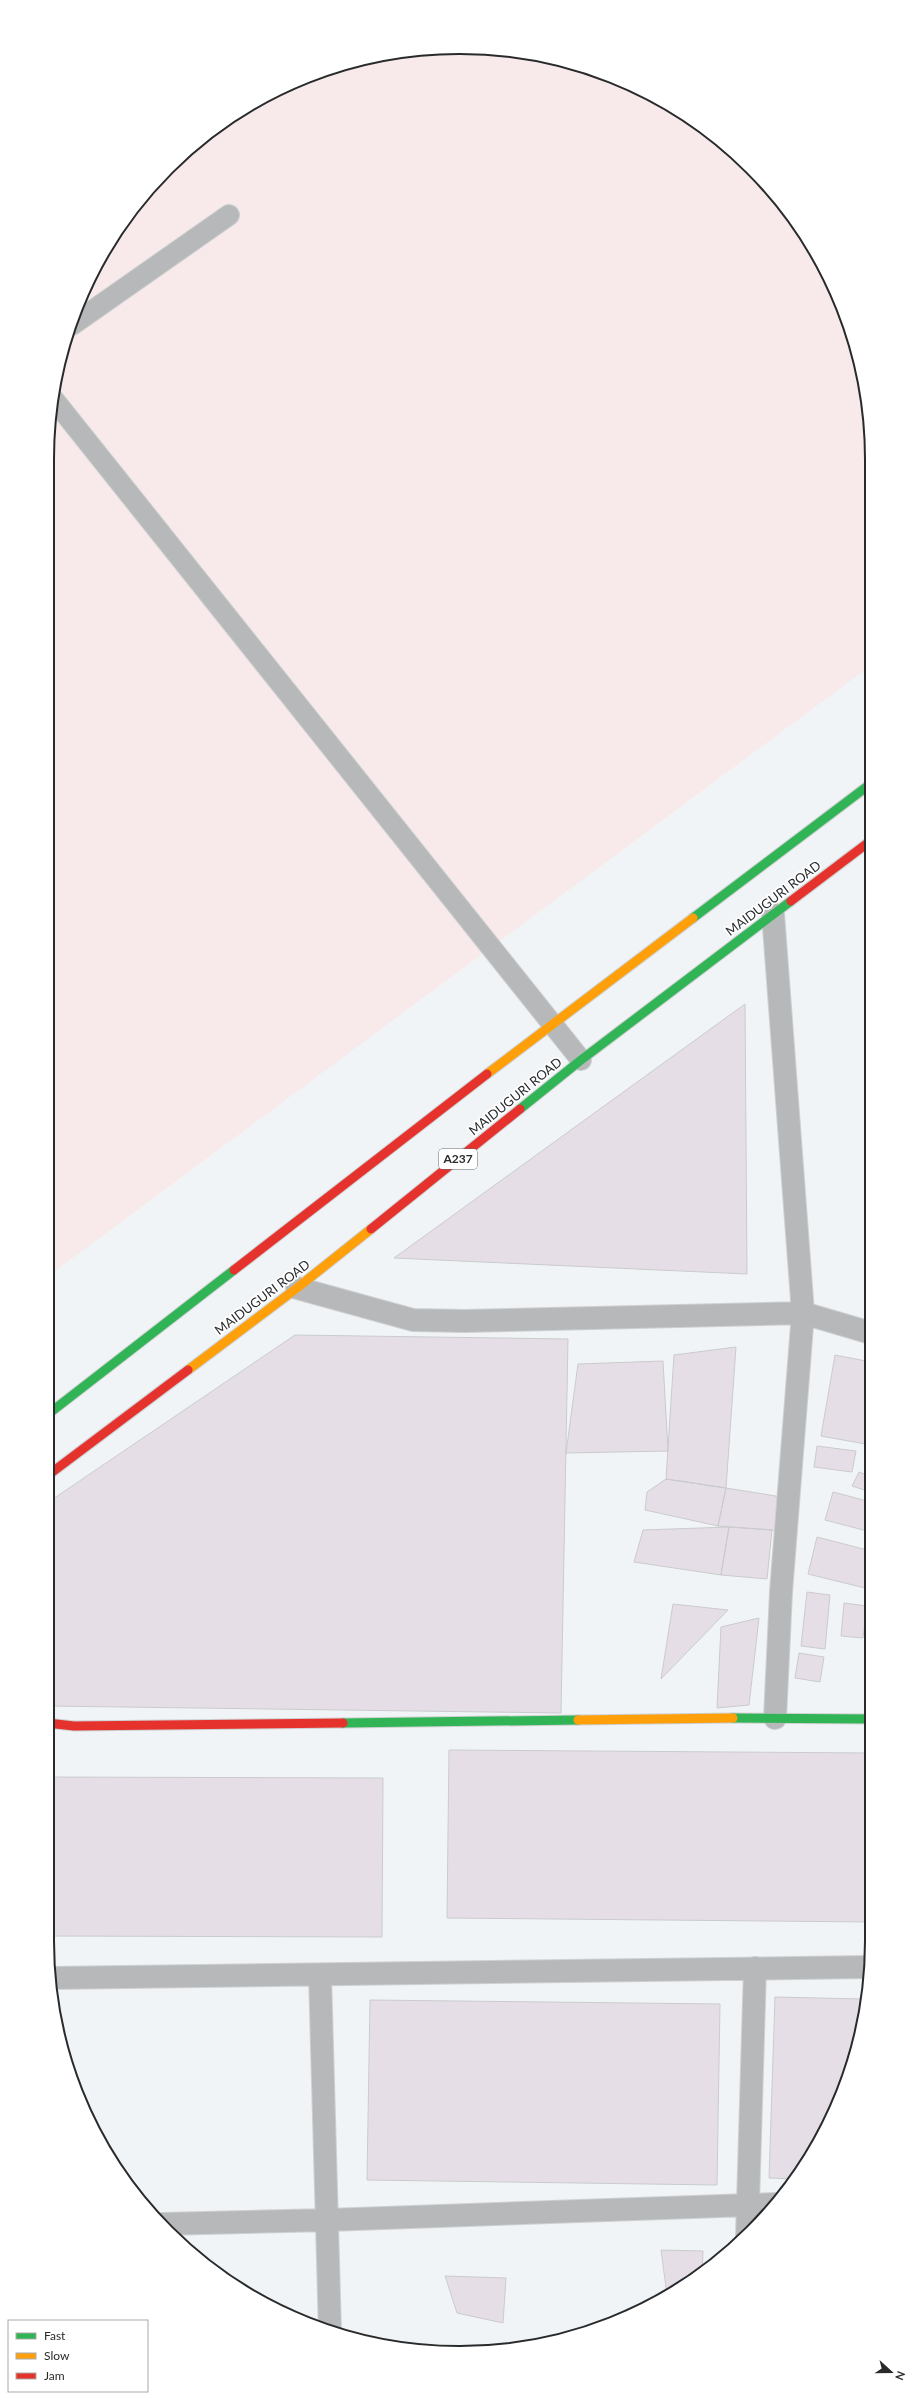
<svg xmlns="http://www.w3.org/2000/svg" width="919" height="2400" viewBox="0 0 919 2400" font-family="Lato,sans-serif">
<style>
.industrial{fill:#f8eaea}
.building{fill:#e6dee6;stroke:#cacbcd}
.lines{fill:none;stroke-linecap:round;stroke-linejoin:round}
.lane-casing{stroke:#ced0d1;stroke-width:22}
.street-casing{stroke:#ced0d1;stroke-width:24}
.fast-casing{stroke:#ced0d1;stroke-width:11}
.slow-casing{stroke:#ced0d1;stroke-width:11}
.jam-casing{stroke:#ced0d1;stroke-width:11}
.lane{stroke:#b6b8ba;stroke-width:20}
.street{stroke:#b6b8ba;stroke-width:22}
.fast{stroke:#30b455;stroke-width:9}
.slow{stroke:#ff9f0a;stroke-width:9}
.jam{stroke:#e5322d;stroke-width:9}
.labels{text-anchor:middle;stroke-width:3.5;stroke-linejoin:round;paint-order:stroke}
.shield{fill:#fff;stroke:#686a6b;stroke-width:1}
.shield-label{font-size:12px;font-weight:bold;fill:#282a2c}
.street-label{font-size:13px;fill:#282a2c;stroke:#fff}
.rim{fill:none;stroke:#282a2c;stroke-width:2}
</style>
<rect width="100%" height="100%" fill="#f1f4f6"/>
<path class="industrial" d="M487 48 566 61 618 78 688 116 770 188 803 231 841 301 868 405 869 667 47 1277V460L61 353 90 277 132 208 188 149 253 102 327 69 406 51Z"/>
<path class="building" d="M745 1004 747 1274 394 1258Z
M295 1335 568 1339 561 1713 49 1706 47 1703V1503Z
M736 1347 726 1488 666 1479 674 1355Z
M835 1355 871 1362V1445L821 1436Z
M663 1361 668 1451 566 1453 578 1364Z
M817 1446 856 1451 852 1472 814 1467Z
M859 1472 870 1476 864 1490 852 1486Z
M666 1479 726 1488 718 1526 645 1510 647 1492Z
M726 1488 776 1496 786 1531 718 1526Z
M833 1492 871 1502V1532L825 1520Z
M729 1527 772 1530 767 1579 721 1575Z
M729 1527 721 1575 634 1562 643 1530Z
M817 1537 871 1551V1580L869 1589 808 1574Z
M807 1592 830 1595 825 1649 801 1646Z
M844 1603 867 1606 863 1638 841 1636Z
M673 1604 728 1610 661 1679Z
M759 1618 749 1705 717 1708 721 1627Z
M799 1653 824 1657 820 1682 795 1678Z
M449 1750 872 1753V1922L447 1918Z
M47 1777 383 1778 382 1937 47 1936Z
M775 1997 864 1999 858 2047 830 2123 795 2179 769 2178Z
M370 2000 720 2004 717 2185 367 2180Z
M661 2250 703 2251 702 2272 688 2284 667 2295Z
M445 2276 506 2278 503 2323 457 2313Z"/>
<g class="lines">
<defs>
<path id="lane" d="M72 325 229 215
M55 401 581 1060"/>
<path id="street" d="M773 914 803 1313 781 1592 775 1718
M297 1288 413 1320 465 1321 803 1313 871 1333
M320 1975 330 2332
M51 1978 868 1967
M162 2224 328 2220 776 2204
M747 2236 755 1968"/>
<path id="fast" d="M693 918 869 785
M520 1109 581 1060 791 901
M47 1415 234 1270
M733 1718 871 1719
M343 1723 578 1720"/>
<path id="slow" d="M487 1074 693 918
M188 1370 297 1288 371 1229
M578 1720 733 1718"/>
<path id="jam" d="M791 901 869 842
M371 1229 520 1109
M234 1270 487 1074
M47 1476 188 1370
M47 1723 74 1726 343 1723"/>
</defs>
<use href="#lane" class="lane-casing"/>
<use href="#street" class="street-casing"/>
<use href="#fast" class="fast-casing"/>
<use href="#slow" class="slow-casing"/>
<use href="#jam" class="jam-casing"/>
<use href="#lane" class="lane"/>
<use href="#street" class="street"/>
<use href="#fast" class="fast"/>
<use href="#slow" class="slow"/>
<use href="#jam" class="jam"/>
</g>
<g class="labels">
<rect class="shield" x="439" y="1149" width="38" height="20" rx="3"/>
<g class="shield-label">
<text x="458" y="1163">A237</text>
</g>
<g class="street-label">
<text transform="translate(773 898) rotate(-37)" y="5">MAIDUGURI ROAD</text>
<text transform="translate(515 1096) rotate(-39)" y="5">MAIDUGURI ROAD</text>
<text transform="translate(262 1297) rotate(-37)" y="5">MAIDUGURI ROAD</text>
</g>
</g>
<path d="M0 0H919V2400H0ZM459 54H460A405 405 0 0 1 865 459V1941A405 405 0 0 1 460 2346H459A405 405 0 0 1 54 1941V459A405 405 0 0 1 459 54Z" fill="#fff" fill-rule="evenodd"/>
<path class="rim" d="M459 54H460A405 405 0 0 1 865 459V1941A405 405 0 0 1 460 2346H459A405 405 0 0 1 54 1941V459A405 405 0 0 1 459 54Z"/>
<rect x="8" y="2320" width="140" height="72" fill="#ffffff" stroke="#a9aaab"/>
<rect x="16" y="2333" width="20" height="6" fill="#30b455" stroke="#a9aaab"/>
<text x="44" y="2340" font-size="12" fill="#282a2c">Fast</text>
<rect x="16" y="2353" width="20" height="6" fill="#ff9f0a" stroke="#a9aaab"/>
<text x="44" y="2360" font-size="12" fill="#282a2c">Slow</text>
<rect x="16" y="2373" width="20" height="6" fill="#e5322d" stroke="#a9aaab"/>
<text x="44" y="2380" font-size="12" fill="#282a2c">Jam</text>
<g transform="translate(891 2372) rotate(111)" stroke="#ffffff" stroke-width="3" paint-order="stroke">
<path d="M0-3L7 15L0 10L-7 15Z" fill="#282a2c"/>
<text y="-6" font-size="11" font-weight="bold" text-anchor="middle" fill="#282a2c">N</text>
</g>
</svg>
